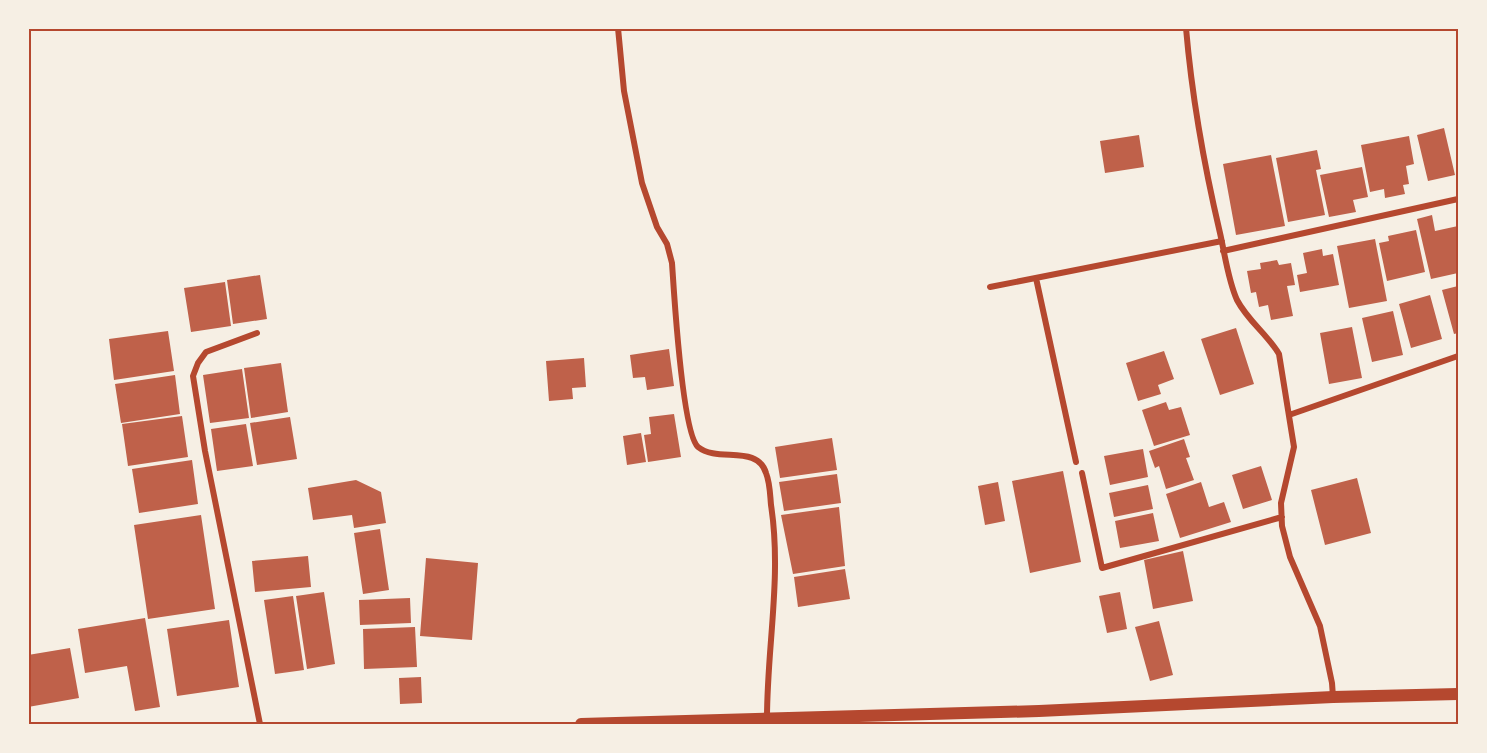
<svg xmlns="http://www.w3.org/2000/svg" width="1487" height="753" viewBox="0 0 1487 753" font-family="Cabin,sans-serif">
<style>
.building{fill:#bf614a}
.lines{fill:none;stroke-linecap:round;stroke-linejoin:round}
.minor{stroke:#b5482f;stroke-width:6}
.secondary{stroke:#b5482f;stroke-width:12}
.neatline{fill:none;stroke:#b5482f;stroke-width:2}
</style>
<rect width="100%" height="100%" fill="#f6efe4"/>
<path class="building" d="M1444 128 1455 175 1428 181 1417 135Z
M1139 135 1144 167 1105 173 1100 141Z
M1409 136 1414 164 1406 166 1409 184 1403 185 1405 194 1385 198 1384 189 1370 192 1361 145Z
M1317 150 1321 169 1316 170 1325 215 1288 222 1276 158Z
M1271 155 1285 226 1236 235 1223 164Z
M1362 167 1368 197 1353 200 1356 212 1329 217 1320 175Z
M1432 215 1435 231 1458 226V273L1431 279 1417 219Z
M1416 230 1425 272 1387 281 1379 243 1389 241 1388 236Z
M1375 239 1387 301 1349 308 1337 246Z
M1322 249 1323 256 1333 254 1339 285 1300 292 1297 275 1307 273 1303 253Z
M1277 260 1279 265 1291 263 1295 285 1287 286 1293 316 1271 320 1268 305 1259 307 1256 292 1251 293 1247 271 1261 269 1260 263Z
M260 275 267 319 233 324 227 280Z
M225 282 231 326 191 332 184 288Z
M1458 286V333L1454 334 1442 290Z
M1430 295 1442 339 1411 348 1399 304Z
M1393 311 1403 355 1372 362 1362 318Z
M1352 327 1362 378 1329 384 1320 333Z
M1236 328 1254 384 1220 395 1201 339Z
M168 331 174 371 114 380 109 339Z
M669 349 674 386 647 390 645 377 633 378 630 355Z
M1164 351 1174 379 1158 385 1161 394 1138 401 1126 363Z
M584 358 586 387 572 388 573 399 549 401 546 361Z
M281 363 288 412 251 418 244 368Z
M242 369 249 418 210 423 203 375Z
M175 375 180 414 121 423 115 384Z
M1166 402 1169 410 1181 407 1190 435 1154 446 1142 410Z
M674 414 681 457 648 462 644 435 651 434 649 417Z
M182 416 188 457 128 466 122 424Z
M290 417 297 459 257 465 250 423Z
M246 424 253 466 217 471 211 429Z
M641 433 646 462 627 465 623 436Z
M832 438 837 470 780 478 775 447Z
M1184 439 1190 457 1186 458 1194 480 1166 489 1159 466 1155 468 1149 451Z
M1143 449 1148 477 1110 485 1104 456Z
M192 460 198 504 139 513 132 469Z
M1261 466 1272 500 1243 509 1232 475Z
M1063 471 1081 562 1030 573 1012 481Z
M837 474 841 503 784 511 779 482Z
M1357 478 1371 533 1325 545 1311 490Z
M356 480 381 492 386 523 354 528 352 515 313 520 308 488Z
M998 482 1005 521 985 525 978 486Z
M1201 482 1209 507 1224 502 1231 522 1180 538 1166 494Z
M1148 485 1153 509 1114 517 1109 493Z
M839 507 845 566 793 574 781 515Z
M1153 513 1159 541 1120 548 1115 521Z
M201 515 215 609 148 619 134 525Z
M380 529 389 590 363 594 354 533Z
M1183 551 1193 601 1153 609 1144 560Z
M308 556 311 587 255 592 252 561Z
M426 558 478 563 472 640 420 636Z
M845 569 850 599 798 607 794 577Z
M324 592 335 664 307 669 296 596Z
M1120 592 1127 629 1107 633 1099 596Z
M293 596 304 670 275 674 264 600Z
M410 598 411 623 360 625 359 600Z
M145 618 160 707 135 711 127 666 85 673 78 629Z
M229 620 239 687 177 696 167 629Z
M1159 621 1173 675 1150 681 1135 627Z
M415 627 417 667 364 669 363 629Z
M70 648 79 698 28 707V655Z
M421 677 422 703 400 704 399 678Z"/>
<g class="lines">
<path class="minor" d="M618 28 624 91 642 183 657 227 667 244 672 263C674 292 682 433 698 447 718 463 757 444 766 473 770 483 770 494 771 505 782 576 767 647 767 718
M1186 28C1192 98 1204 165 1220 233 1225 255 1228 280 1237 300 1248 321 1267 334 1279 354L1294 447 1281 503 1282 526 1290 557 1320 626 1332 683 1333 697
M1223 251 1458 199
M1036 278 1076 462
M990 287 1222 241
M257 333 206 352 198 363 193 376 205 451 260 724
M1289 415 1458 356
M1082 473 1102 568 1282 517"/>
<path class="secondary" d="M581 724 1039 711 1333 697 1458 694"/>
</g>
<rect width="1487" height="753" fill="none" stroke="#f6efe4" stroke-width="60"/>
<rect x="30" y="30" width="1427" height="693" class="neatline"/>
</svg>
